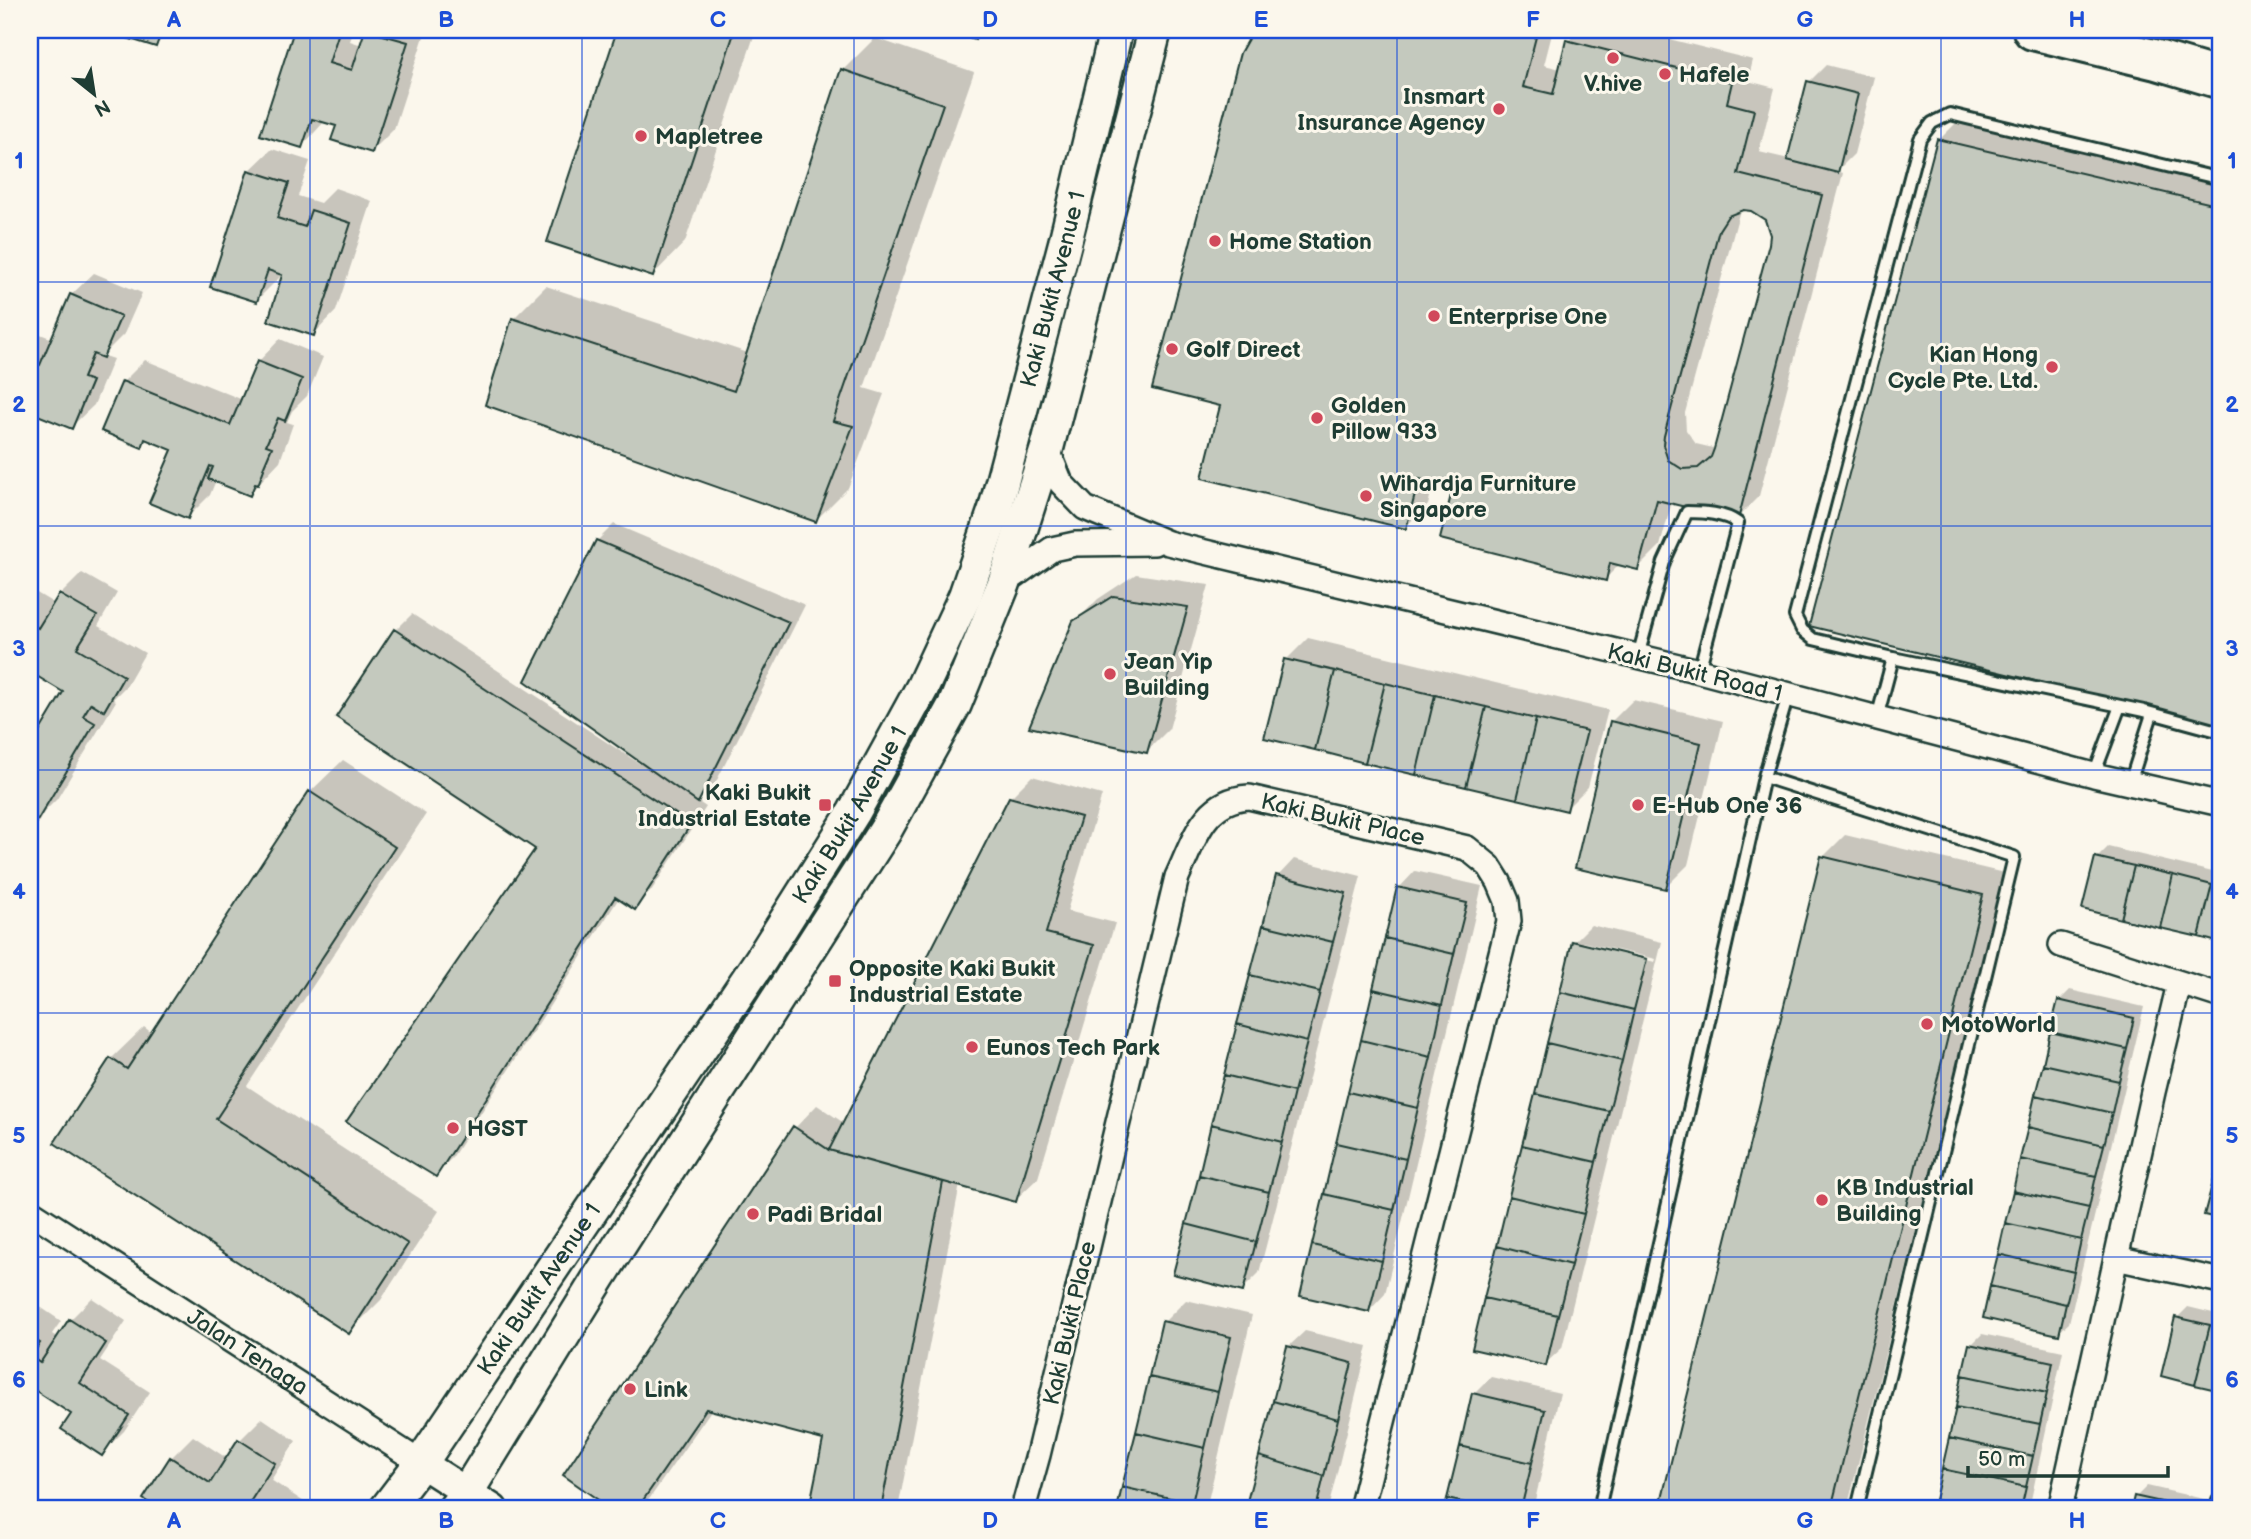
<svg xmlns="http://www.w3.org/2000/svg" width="2251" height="1539" viewBox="0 0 2251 1539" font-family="'Balsamiq Sans',sans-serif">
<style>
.shadow{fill:#0003;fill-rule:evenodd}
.building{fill:#c4c9be;stroke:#1f3d34;stroke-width:2;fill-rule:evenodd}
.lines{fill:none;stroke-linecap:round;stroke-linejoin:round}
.service-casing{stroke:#1f3d34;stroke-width:16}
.minor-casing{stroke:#1f3d34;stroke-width:28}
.tertiary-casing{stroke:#1f3d34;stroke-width:33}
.secondary-casing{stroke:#1f3d34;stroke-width:37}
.trunk-casing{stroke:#1f3d34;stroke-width:44}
.service{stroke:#fbf7ec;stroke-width:10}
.minor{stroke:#fbf7ec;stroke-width:23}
.tertiary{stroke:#fbf7ec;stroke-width:28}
.secondary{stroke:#fbf7ec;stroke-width:32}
.trunk{stroke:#fbf7ec;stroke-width:38}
.grid{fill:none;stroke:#1d4ed8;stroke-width:2;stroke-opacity:0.55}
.poi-dot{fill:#d1495b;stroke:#fbf7ec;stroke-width:2.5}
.labels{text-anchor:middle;stroke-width:6;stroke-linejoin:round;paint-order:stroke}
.poi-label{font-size:23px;font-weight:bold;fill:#1f3d34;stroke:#fbf7ec;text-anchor:start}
.street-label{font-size:23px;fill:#1f3d34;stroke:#fbf7ec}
.neatline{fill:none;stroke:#1d4ed8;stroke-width:2.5}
.grid-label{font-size:23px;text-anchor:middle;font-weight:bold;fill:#1d4ed8}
</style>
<rect width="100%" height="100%" fill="#fbf7ec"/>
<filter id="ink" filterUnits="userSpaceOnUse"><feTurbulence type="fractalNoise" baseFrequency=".0143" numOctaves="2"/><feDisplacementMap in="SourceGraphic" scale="14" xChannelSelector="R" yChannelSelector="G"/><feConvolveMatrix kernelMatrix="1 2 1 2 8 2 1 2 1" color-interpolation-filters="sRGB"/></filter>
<g filter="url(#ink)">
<path class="shadow" d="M117 30H171L156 45 116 32Z
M296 30H354L350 41 362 45 367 30H426L394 129 372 151 338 125 325 121 302 146 262 134Z
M619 30H756L685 242 653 275 549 241Z
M1255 30H1553L1544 65 1561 69 1568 41 1579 30H1633L1753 60 1748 81 1775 88 1759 152 1789 159 1809 82 1826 65 1874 77 1854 154 1837 171 1843 173 1759 496 1737 518 1672 502 1660 546 1638 568 1620 564 1605 579 1455 486 1434 481 1428 505 1405 527 1222 405 1241 54ZM1752 209 1767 219 1772 235 1715 448H1713L1696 444 1686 430 1685 413 1740 210Z
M875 38 974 72 864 388 884 394 848 488 816 520 513 319 546 286 748 353 843 70Z
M1961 118 2221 180V724L1811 625 1939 140Z
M272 149 310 161 298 196 320 203 335 188 372 201 336 311 314 334 284 274 281 273 279 278 257 300 249 171Z
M94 273 142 293 124 334 105 353 104 356 113 359 94 405 71 427 32 411 30 418V330L53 339 71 295Z
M280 339 323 357 307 396 292 411 287 422 293 424 280 461 249 494 216 480 210 495 188 517 174 449 148 439 141 446 123 382 145 360 243 400 258 362Z
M614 524 805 605 715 784 697 801 706 807 651 891 634 908 619 898 452 1158 435 1174 538 848 395 631 412 614 640 764 642 761 597 541Z
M82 573 117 593 98 626 145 653 126 686 113 699 116 701 57 799 44 812 30 837V750L65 691 30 671V589L55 604 60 595Z
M1136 574 1209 585 1169 729 1147 751 1075 622 1098 599Z
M1308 638 1608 710 1588 787 1566 809 1286 660Z
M1633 700 1723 721 1688 865 1666 887 1611 722Z
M343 760 426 814 247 1086 439 1211 381 1300 349 1332 111 1059 144 1027 152 1033 310 792Z
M1032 776 1102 795 1067 911 1115 923 1038 1178 1015 1200 960 1184 898 1509H811L825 1439 712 1409 650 1498 639 1509H614L565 1474 795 1128 817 1105 844 1123 1010 798Z
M1845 835 2004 873 1847 1509H1683L1662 1504 1823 857Z
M2108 847 2221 874V941L2084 908 2097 858Z
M1294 859 1361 876 1259 1273 1242 1290 1278 876Z
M1415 871 1482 886 1385 1294 1369 1311 1399 888Z
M1591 925 1662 942 1562 1348 1545 1364 1574 942ZM1583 942 1656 959 1655 962 1583 945Z
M2070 990 2144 1007 2069 1323 2058 1333 2059 1001Z
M92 1298 126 1321 100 1360 150 1392 124 1431 102 1453 74 1414 30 1385V1300L61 1321 52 1334 58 1338 70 1320Z
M1186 1300 1252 1315 1206 1509H1119L1164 1322Z
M2188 1307 2221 1315V1389L2163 1375 2177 1318Z
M1305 1331 1368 1346 1328 1509H1247L1288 1347Z
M1982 1334 2063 1351 2029 1509H1935L1971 1345Z
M1491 1377 1560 1393 1533 1509H1447L1474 1394Z
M262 1418 296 1441 271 1480 310 1506 308 1509H162L145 1499 171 1458 193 1436 228 1459 240 1440Z
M2147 1486 2221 1503V1509H2133L2136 1497Z"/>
<path class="building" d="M115 30H162L156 47 114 34Z
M294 30H323L338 35 329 63 352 70 365 30 408 42 372 153 331 140 336 126 312 119 302 148 260 135Z
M617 30H735L653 277 547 242Z
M945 30H978L975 40Z
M1253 30H1525L1537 33 1523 87 1553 94 1566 40 1732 82 1727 103 1754 110 1738 174 1822 195 1738 520 1657 500 1638 570 1610 563 1606 581 1440 539 1453 487 1419 479 1406 529 1202 478 1220 406 1152 389 1240 53ZM1743 210 1751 211 1765 220 1770 235 1769 244 1714 449 1711 457 1698 468 1682 469 1668 460 1663 445 1664 436 1719 230 1728 216Z
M841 69 943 104 833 421 853 426 816 522 485 405 512 318 734 391Z
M1807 81 1858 94 1838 173 1787 160Z
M1937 139 2221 206V726L1809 626Z
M248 170 289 183 277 218 305 227 311 210 351 223 314 336 268 321 282 275 268 270 257 302 210 287Z
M70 294 121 316 103 358 93 354 83 378 92 381 72 429 30 412 35 400 30 398V361L40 365Z
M257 361 302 379 285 421 278 418 266 445 272 447 263 468 264 469 258 485 255 484 250 496 208 479 213 467 210 466 188 519 149 503 172 450 145 439 142 448 101 431 122 381 230 425Z
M596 540 789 622 698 803 525 681Z
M59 594 97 616 77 648 124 676 104 711 91 703 83 716 95 723 36 823 30 820V747L63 692 30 672V623L38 628Z
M1113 596 1188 607 1147 753 1029 727 1073 621Z
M394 629 691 824 635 910 615 897 436 1177 346 1122 535 849 336 717Z
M1284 659 1335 671 1315 750 1264 738Z
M1335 671 1385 683 1365 763 1315 750Z
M1385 683 1435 695 1416 775 1365 763Z
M1435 695 1486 707 1466 787 1416 775Z
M1486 707 1536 719 1517 799 1466 787Z
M1536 719 1587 731 1567 811 1517 799Z
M1610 721 1701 743 1666 889 1575 868Z
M309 791 395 847 216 1119 408 1244 349 1334 54 1143 110 1058 127 1069Z
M1009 797 1081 817 1046 933 1094 945 1016 1202 829 1150Z
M1821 856 1983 895 1831 1509H1675L1660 1506Z
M2095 857 2134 866 2121 919 2082 909Z
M2134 866 2173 875 2160 928 2121 919Z
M1276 875 1346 893 1333 942 1263 925Z
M2173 875 2212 885 2199 937 2160 928Z
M2212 885 2221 887V943L2199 937Z
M1397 887 1467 903 1454 954 1385 938Z
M1263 925 1333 942 1320 992 1250 975Z
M1385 938 1454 954 1442 1005 1373 989Z
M1572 941 1647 959 1634 1010 1560 992Z
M1250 975 1320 992 1307 1042 1237 1024Z
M1373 989 1442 1005 1431 1057 1361 1040Z
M1560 992 1634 1010 1622 1061 1547 1043Z
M2058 1000 2134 1018 2127 1049 2050 1032Z
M1237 1024 1307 1042 1294 1092 1224 1075Z
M2050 1032 2127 1049 2119 1081 2043 1064Z
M1361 1040 1431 1057 1418 1108 1348 1092Z
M1547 1043 1622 1061 1609 1111 1535 1094Z
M2043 1064 2119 1081 2112 1113 2035 1095Z
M1224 1075 1294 1092 1282 1142 1211 1124Z
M1348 1092 1418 1108 1406 1159 1336 1143Z
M1535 1094 1609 1111 1596 1162 1522 1145Z
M2035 1095 2112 1113 2104 1145 2028 1127Z
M1211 1124 1282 1142 1269 1192 1199 1175Z
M793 1126 829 1150 943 1182 881 1509H809L823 1440 706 1409 637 1509H611L563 1475Z
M2028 1127 2104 1145 2096 1176 2020 1159Z
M1336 1143 1406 1159 1394 1210 1324 1194Z
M1522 1145 1596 1162 1584 1214 1509 1196Z
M2220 1156H2221V1219L2204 1215Z
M2020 1159 2096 1176 2089 1208 2013 1191Z
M1199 1175 1269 1192 1256 1242 1186 1224Z
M2013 1191 2089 1208 2081 1240 2005 1223Z
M1324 1194 1394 1210 1382 1261 1312 1245Z
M1509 1196 1584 1214 1571 1265 1497 1246Z
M2005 1223 2081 1240 2074 1272 1998 1254Z
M1186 1224 1256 1242 1243 1292 1173 1274Z
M1312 1245 1382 1261 1369 1312 1300 1296Z
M1497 1246 1571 1265 1558 1315 1484 1298Z
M1998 1254 2074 1272 2066 1304 1990 1286Z
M1990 1286 2066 1304 2059 1335 1983 1318Z
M1484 1298 1558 1315 1546 1366 1472 1349Z
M2175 1317 2210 1325 2195 1385 2161 1376Z
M69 1319 106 1343 80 1383 129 1415 102 1456 61 1429 71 1414 30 1387V1337L40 1343 31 1357 40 1363Z
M1162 1321 1231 1337 1218 1392 1149 1377Z
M2210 1325 2221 1328V1391L2195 1385Z
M1969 1344 2053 1362 2047 1393 1962 1375Z
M1287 1346 1352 1363 1338 1419 1273 1401Z
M1962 1375 2047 1393 2040 1424 1956 1407Z
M1149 1377 1218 1392 1205 1448 1136 1432Z
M1472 1393 1545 1410 1532 1463 1460 1446Z
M1273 1401 1338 1419 1324 1476 1259 1456Z
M1956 1407 2040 1424 2033 1456 1949 1438Z
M1136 1432 1205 1448 1192 1503 1122 1487Z
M1949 1438 2033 1456 2026 1487 1942 1469Z
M238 1439 275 1463 250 1502 260 1509H158L143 1499 170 1457 210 1483Z
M1460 1446 1532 1463 1521 1509H1492L1447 1499Z
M1259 1456 1324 1476 1316 1509H1245Z
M1942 1469 2026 1487 2021 1509H1977L1935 1500Z
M1122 1487 1192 1503 1190 1509H1117Z
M2134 1496 2193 1509H2131Z
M1447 1499 1492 1509H1445Z
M1935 1500 1977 1509H1933Z"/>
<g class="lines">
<defs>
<path id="service" d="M1638 656 1664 562 1687 512C1704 512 1724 513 1738 523L1699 671
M1893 658 2144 711 2221 732
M1877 718 1893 658 1813 639 1802 630 1795 616 1920 139 1932 123 1950 114 2221 179
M2094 775 2120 706
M1764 777 2014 857 1857 1509
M2130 783 2152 714
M1599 1509 1764 777 1788 695
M2216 1509 2218 1500 2221 1497"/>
<g id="minor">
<path d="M1047 448 1061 483 1085 508 1168 543 1699 671 2094 775 2221 804"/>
<path d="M1004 583 1052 549 1075 544 1154 543"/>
<path d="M2061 945 2221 996"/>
<path id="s1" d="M30 1211 421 1463"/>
<path d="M2116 1258 2221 1281"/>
<path d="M1023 1509 1038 1455 1177 877C1194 841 1203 800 1249 797L1467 848 1489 866 1499 882 1507 901 1509 921 1361 1509"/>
<path d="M2060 1509 2153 1092 2179 984"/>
</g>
<path id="tertiary" d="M421 1463 493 1509"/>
<g id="secondary">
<path id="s2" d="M386 1509 421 1463 762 958 854 812 922 688 965 596 995 509 1065 243 1116 30"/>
<path d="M454 1509 467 1492 600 1276 885 831 955 704 1004 583 1047 448 1155 30"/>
</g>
<path id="trunk" d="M2033 30 2157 60 2221 79"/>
</defs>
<use href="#service" class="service-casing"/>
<use href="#minor" class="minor-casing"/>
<use href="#tertiary" class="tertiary-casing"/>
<use href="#secondary" class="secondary-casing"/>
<use href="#trunk" class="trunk-casing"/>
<use href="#service" class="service"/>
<use href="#minor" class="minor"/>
<use href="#tertiary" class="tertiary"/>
<use href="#secondary" class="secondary"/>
<use href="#trunk" class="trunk"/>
</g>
</g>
<path class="grid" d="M310 30V1509M582 30V1509M854 30V1509M1126 30V1509M1397 30V1509M1669 30V1509M1941 30V1509M30 282H2221M30 526H2221M30 770H2221M30 1013H2221M30 1257H2221"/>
<g class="poi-dot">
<circle cx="1613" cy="58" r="7"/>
<circle cx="1665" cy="74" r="7"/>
<circle cx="1499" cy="109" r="7"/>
<circle cx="641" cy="136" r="7"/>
<circle cx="1215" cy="241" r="7"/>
<circle cx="1434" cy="316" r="7"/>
<circle cx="1172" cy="349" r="7"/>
<circle cx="2052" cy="367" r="7"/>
<circle cx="1317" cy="418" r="7"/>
<circle cx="1366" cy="496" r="7"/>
<circle cx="1110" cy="674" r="7"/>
<rect x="818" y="798" width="14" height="14" rx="3.5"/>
<circle cx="1638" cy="805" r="7"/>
<rect x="828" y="974" width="14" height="14" rx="3.5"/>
<circle cx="1927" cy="1024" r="7"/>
<circle cx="972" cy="1047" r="7"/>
<circle cx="453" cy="1128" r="7"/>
<circle cx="1822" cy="1200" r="7"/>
<circle cx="753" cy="1214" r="7"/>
<circle cx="630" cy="1389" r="7"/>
</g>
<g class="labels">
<g class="poi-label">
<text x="1679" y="82">Hafele</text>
<text x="1613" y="91" text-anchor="middle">V.hive</text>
<text x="1485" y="104" text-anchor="end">Insmart<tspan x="1485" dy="26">Insurance Agency</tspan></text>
<text x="655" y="144">Mapletree</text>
<text x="1229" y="249">Home Station</text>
<text x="1448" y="324">Enterprise One</text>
<text x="1186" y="357">Golf Direct</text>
<text x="2038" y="362" text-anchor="end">Kian Hong<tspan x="2038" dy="26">Cycle Pte. Ltd.</tspan></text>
<text x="1331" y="413">Golden<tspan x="1331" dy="26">Pillow 933</tspan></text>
<text x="1380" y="491">Wihardja Furniture<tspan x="1380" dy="26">Singapore</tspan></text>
<text x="1124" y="669">Jean Yip<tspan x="1124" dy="26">Building</tspan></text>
<text x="811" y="800" text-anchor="end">Kaki Bukit<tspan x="811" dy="26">Industrial Estate</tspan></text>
<text x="1652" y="813">E-Hub One 36</text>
<text x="849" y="976">Opposite Kaki Bukit<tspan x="849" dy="26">Industrial Estate</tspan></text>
<text x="1941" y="1032">MotoWorld</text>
<text x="986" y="1055">Eunos Tech Park</text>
<text x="467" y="1136">HGST</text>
<text x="1836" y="1195">KB Industrial<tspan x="1836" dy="26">Building</tspan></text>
<text x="767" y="1222">Padi Bridal</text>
<text x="644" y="1397">Link</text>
</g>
<g class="street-label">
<text dy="8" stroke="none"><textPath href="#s2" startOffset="1402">Kaki Bukit Avenue 1</textPath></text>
<text transform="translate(1695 672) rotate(14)" y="8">Kaki Bukit Road 1</text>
<text dy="8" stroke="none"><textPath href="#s2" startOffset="835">Kaki Bukit Avenue 1</textPath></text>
<text transform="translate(1343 819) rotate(13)" y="8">Kaki Bukit Place</text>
<text dy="8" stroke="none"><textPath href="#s2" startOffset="268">Kaki Bukit Avenue 1</textPath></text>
<text transform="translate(1069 1323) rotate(-77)" y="8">Kaki Bukit Place</text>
<text dy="8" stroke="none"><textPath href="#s1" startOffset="259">Jalan Tenaga</textPath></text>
</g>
</g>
<rect width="2251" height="1539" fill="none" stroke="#fbf7ec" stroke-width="77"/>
<g transform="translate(94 94) rotate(150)" stroke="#fbf7ec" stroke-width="5" paint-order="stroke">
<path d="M0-5L12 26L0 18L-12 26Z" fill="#1f3d34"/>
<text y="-10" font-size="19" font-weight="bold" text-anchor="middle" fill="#1f3d34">N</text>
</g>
<path d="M1968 1466v10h200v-10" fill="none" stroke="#1f3d34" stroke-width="3.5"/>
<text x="1978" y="1466" font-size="21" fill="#1f3d34" stroke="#fbf7ec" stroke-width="5" paint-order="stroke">50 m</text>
<rect x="38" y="38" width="2174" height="1462" class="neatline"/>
<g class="grid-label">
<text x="174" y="27">A</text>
<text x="446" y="27">B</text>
<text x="718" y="27">C</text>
<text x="990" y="27">D</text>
<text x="1261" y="27">E</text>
<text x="1533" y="27">F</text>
<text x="1805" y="27">G</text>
<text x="2077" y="27">H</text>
<text x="19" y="168">1</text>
<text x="2232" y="168">1</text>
<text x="19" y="412">2</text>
<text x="2232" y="412">2</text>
<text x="19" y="656">3</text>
<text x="2232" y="656">3</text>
<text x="19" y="899">4</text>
<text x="2232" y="899">4</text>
<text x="19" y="1143">5</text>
<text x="2232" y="1143">5</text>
<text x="19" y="1387">6</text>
<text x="2232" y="1387">6</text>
<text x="174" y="1528">A</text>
<text x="446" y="1528">B</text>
<text x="718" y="1528">C</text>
<text x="990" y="1528">D</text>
<text x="1261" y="1528">E</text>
<text x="1533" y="1528">F</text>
<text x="1805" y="1528">G</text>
<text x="2077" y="1528">H</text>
</g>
</svg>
